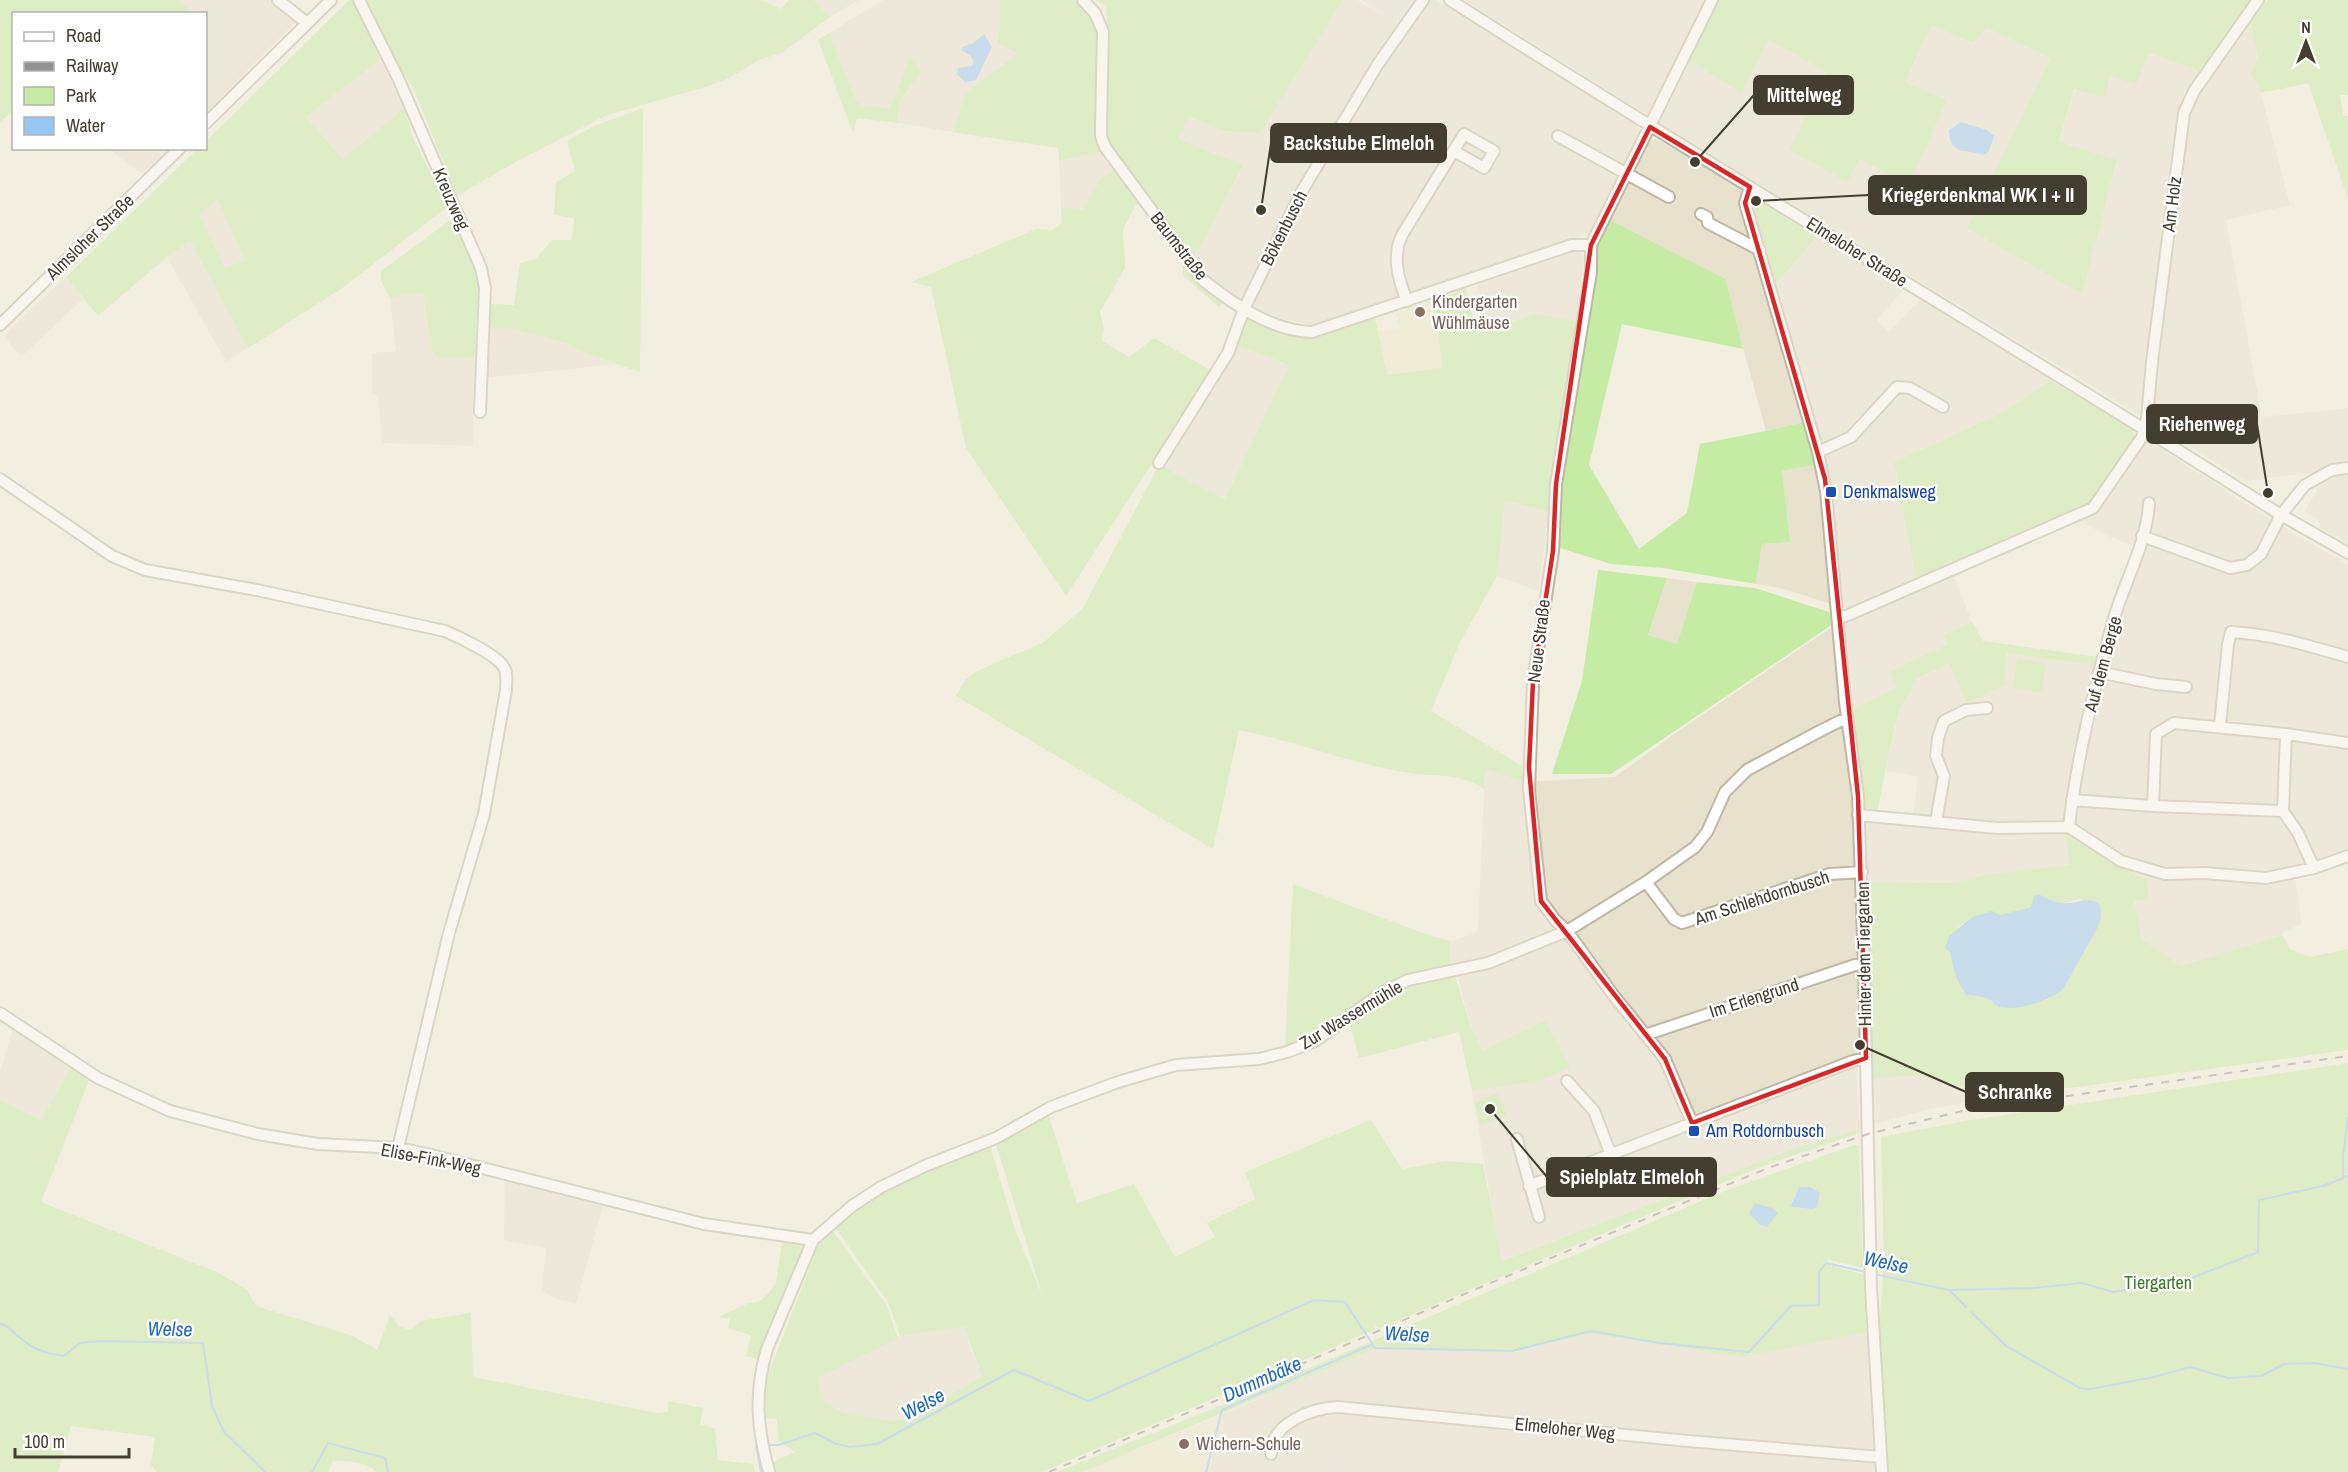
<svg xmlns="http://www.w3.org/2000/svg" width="2348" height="1472" viewBox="0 0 2348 1472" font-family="'Archivo Narrow',sans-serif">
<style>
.residential{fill:#e7e1ce}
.industrial{fill:#e4dfd6}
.education{fill:#ede6c9}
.green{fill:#c5eba5;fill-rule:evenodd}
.parking{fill:#e2dfda}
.water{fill:#96c6f6}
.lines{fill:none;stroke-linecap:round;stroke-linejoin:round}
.stream{stroke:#96c6f6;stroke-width:2}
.minor-casing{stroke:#beb7a3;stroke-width:14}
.minor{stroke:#fff;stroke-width:10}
.rail{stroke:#939393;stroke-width:2;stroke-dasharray:8 8;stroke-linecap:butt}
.marked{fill:none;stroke:#d62828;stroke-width:4.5;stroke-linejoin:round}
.education-dot{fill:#8d6e63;stroke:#fff;stroke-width:2}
.transit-dot{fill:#1a4fb4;stroke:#fff;stroke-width:2}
.labels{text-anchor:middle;stroke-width:4.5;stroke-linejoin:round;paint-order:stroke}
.street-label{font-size:18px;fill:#443e31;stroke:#fff}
.education-label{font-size:18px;fill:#785e54;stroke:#fff;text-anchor:start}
.transit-label{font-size:18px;fill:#164399;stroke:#fff;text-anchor:start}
.park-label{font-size:18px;fill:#3a7a20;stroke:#fff}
.water-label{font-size:20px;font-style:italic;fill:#226bb8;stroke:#fff}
.leader{fill:none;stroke:#443e31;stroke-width:2}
.callout-dot{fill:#443e31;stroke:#fff;stroke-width:2}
.callout{fill:#443e31;stroke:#443e31;stroke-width:2}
.callout-label{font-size:20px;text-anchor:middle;font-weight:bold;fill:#fff}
</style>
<rect width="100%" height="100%" fill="#f2efe1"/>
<path class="residential" d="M177 0H272L298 20 206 112V14L185 13 190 9Z
M814 0H859L830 17Z
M883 0H999L998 43 1019 54 965 93 953 132 898 123 899 102 921 73 910 55 890 108 864 106 857 102 829 33Z
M1343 0H1357L1399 24 1414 0H1436L1636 125 1639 129 1638 134 1590 233 1312 325 1274 317 1230 297 1213 283 1191 257 1201 245 1243 166 1178 139 1189 115 1224 131 1260 133Z
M1465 0H1705L1650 115H1647Z
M2247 19 2250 23 2258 56 2251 73 2261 93 2290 205 2226 220 2262 417 2348 408V543L2321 528 2318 520 2304 511 2317 491 2309 473 2246 481 2151 422 2187 110Z
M1931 25 1973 43 1987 28 2050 58 1968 228 2081 293 2117 161 2059 143 2075 89 2104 98 2109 76 2149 52 2200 71 2180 100 2175 126 2140 415 1658 123 1687 59 1769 39 1828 72 1847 182 1859 159 1947 99 1905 84Z
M380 60 404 108 343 159 306 117Z
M1656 139 1740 186 1804 422 1766 431 1724 279 1608 219 1648 142Z
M108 149H169L142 174Z
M1100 152 1113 170 1101 178 1083 210 1061 207 1059 161Z
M217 198 245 260 225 268 199 215Z
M1817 237 1904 289 1877 320 1889 332 1921 299 2049 377 2050 380 2004 412 1894 462 1916 580 1852 608H1842L1824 465 1773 283 1777 282Z
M190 241 248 348 226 362 167 257Z
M1574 250H1580L1584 257 1576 321 1534 314 1492 329 1476 283Z
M66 277 83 299 22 356 12 347 5 334Z
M423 291 432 350 437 357H475L473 446 382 443 378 395 372 394V353L396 351 390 298Z
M486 328 514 329 572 345V348L618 364 484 378Z
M1236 345 1289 365 1225 499 1159 465Z
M2149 441 2265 516 2348 565V863L2295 879 2302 924 2282 932V935L2181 966 2142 939 2134 901 2146 879 2121 868 2070 834 2065 835 2071 865 1990 874 1952 883 1869 882 1864 808 1913 814 1918 777 1885 771 1900 708 1914 686 1916 679 1949 663 2006 653 2097 665 2134 546 2108 536 2078 520 2100 509Z
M1818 464 1824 518 1831 604 1784 589 1756 584 1762 544 1790 542 1782 471Z
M1505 501 1549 511 1538 591 1497 576Z
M1947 576 1954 577 1972 622 1945 635 1948 644 1891 672 1897 687 1852 710 1848 682 1845 621Z
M1667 578 1697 582 1677 644 1648 635Z
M1835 625 1852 809 1858 974 1857 1087 1860 1129 1799 1147 1501 1261 1472 1091 1538 1081 1483 1051 1471 1027 1455 967 1450 966V941L1474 934 1478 929 1485 769 1525 782 1615 777 1677 732Z
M14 1025 72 1066 41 1120 0 1100V1072Z
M1917 1075 1966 1088 1982 1100 1935 1108 1874 1124 1872 1079Z
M505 1177 604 1202 576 1304 552 1297 542 1290 546 1248 504 1240Z
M964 1327 971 1350 982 1376 913 1418 894 1421 866 1417 844 1413 823 1401 816 1378 900 1336Z
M1879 1331 1888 1472H1368V1470L1322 1460 1314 1472H1209L1221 1415 1374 1349 1511 1351 1592 1334 1743 1357 1866 1332Z"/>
<path class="industrial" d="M1322 1460 1368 1470V1472H1314Z"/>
<path class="education" d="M1466 288 1471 389 1441 369 1386 375 1378 332 1400 328 1396 313Z
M1221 1415 1209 1472H1083Z"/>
<path class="green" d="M0 0H177L190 9 185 14H14L13 110 0 123Z
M349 0H354L380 60 306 117 343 159 404 108 414 140 447 207 341 289 248 348 190 241 167 257 98 316 66 277 197 149 206 148V141ZM217 199 245 260 225 268 199 215Z
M367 0H762L781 9 789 0H814L830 17 783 52 759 60 729 78 712 85 607 115 519 160 457 196 413 87 402 72Z
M999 0H1078L1092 14 1100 30 1098 136 1100 152 1059 161 1058 148 953 132 965 93 1018 54 998 43Z
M1096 0H1343L1260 133 1224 131 1189 116 1178 139 1243 165 1201 246 1191 257 1213 283 1230 297 1219 307 1183 275V261L1137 203 1123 229 1125 268 1100 312 1104 330 1102 341 1129 357 1154 338 1212 371 1066 596 966 448 931 287 911 282 1036 229 1053 230 1062 223 1061 207 1083 210 1101 178 1124 163 1102 129 1108 62 1106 6Z
M1717 0H2250L2200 71 2149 53 2136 84 2110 76 2105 98 2074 89 2059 142 2117 160 2082 294 1967 228 2050 58 1987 28 1973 43 1931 25 1905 83 1947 99 1909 185 1860 159 1847 182 1790 150 1827 72 1769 40 1741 93 1687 59Z
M2267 0H2348V95H2340L2343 115 2348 116V199L2308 83 2261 93 2251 73 2258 56 2250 23Z
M829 33 857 102 864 106 890 108 910 55 921 73 899 102 898 123 857 118 853 133 818 40Z
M643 108 640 372 572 348V345L514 329 486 328 489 304 514 305 520 263 536 259 552 240H572L574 218 554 215 556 182 575 171 567 141 594 126Z
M1756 199 1817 237 1777 282 1773 283 1750 204Z
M453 218 473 261 478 279 475 357 437 358 432 350 423 292 390 298 381 281V271Z
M1608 219 1725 279 1743 349 1622 324 1589 465 1639 549 1687 513 1700 444 1766 431 1804 422 1818 464 1782 471 1790 542 1762 544 1756 584 1663 568 1611 564 1557 547 1559 486 1584 323 1597 244Z
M1466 288 1477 334 1534 314 1576 321 1549 511 1505 501 1497 576 1460 642 1431 711 1522 766 1525 782 1485 769 1484 789C1466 775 1440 776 1418 774 1357 767 1299 741 1239 730L1213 849 956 696 965 680 975 672 1044 642 1083 608 1159 465 1225 499 1289 365 1236 345 1247 318 1299 337 1318 336 1375 318 1387 375 1442 368 1437 317 1432 301Z
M2050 380 2133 428 2134 439 2094 501 1916 580 1894 462 2004 412Z
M1598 570 1667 578 1648 635 1677 644 1697 582 1755 588 1829 612 1833 624 1611 774H1552L1582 681Z
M1972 622 1983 641 2099 657 2097 665 2006 653 2004 685 1967 703 1949 663 1916 679C1913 691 1903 700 1899 712 1890 744 1884 777 1878 809L1864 808 1852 710 1897 687 1890 672 1948 644 1944 635Z
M2017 659 2046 663 2042 693 2013 688Z
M2065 834H2070L2121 868 2146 879 2149 899 2134 901 2142 939 2181 966 2282 935 2290 949 2310 957 2348 949V1050L1982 1100 1966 1088 1917 1075 1872 1079 1869 882 1952 883 1990 874 2070 865ZM2034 896 2063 903 2081 899 2098 927 2064 988 2049 999 2012 1007H1998L1989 999 1967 995C1950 964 1949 961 1958 927L1972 917 2000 915 2031 907Z
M1293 884 1431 936 1450 941V966L1408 975 1313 1037 1285 1048Z
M1454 973 1471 1027 1483 1051 1545 1021 1570 1068 1538 1081 1472 1091 1459 1032 1359 1058 1349 1021 1384 996 1408 984Z
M2348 1063V1472H1888L1879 1331 1884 1261 1881 1137 1965 1121Z
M72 1066 90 1078 41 1202 219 1273 247 1290 256 1306 353 1336 377 1350 390 1315 399 1326 410 1330 421 1321 471 1313 473 1377 657 1413 668 1412V1401L703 1408 700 1424 715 1429 718 1460 753 1464 755 1472H376C367 1461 346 1461 333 1461L328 1472H157L151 1465 155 1437 71 1426 58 1472H0V1100L41 1120Z
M1497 1093 1507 1115 1480 1125 1475 1103Z
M1048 1114 1077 1203 1134 1184 1175 1257 1215 1237 1207 1223 1255 1199 1245 1172 1371 1120 1402 1169 1445 1161 1483 1164 1502 1261 1799 1147 1860 1129 1859 1133 1760 1167 1380 1328 1373 1325 1376 1329 1042 1472H774L771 1463 795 1452 778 1440 777 1419 766 1418 763 1388 818 1246 832 1230 887 1306 898 1338 817 1378 823 1401 844 1413 894 1421 913 1418 982 1376 964 1327 900 1336 888 1302 834 1226 853 1209 907 1176 990 1145 1014 1227 1043 1298 996 1144Z
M1859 1145 1863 1268 1830 1260 1822 1263 1866 1275V1332L1743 1357 1592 1334 1511 1351 1374 1349 1083 1472H1057L1224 1404 1725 1191 1851 1146ZM1812 1189 1820 1193 1812 1209 1797 1208 1791 1204 1797 1190Z
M806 1242 762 1361 746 1356 751 1335 728 1328 730 1319 718 1317 749 1303 758 1302 766 1296 776 1283 782 1243Z"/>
<path class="parking" d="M1361 0H1413L1400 19 1398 18 1395 22Z"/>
<path class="water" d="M984 34 992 47 976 80 965 82 957 74 958 68 972 66 974 62 971 56 961 50 964 46 972 44Z
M1961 122 1987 130 1994 136 1989 151 1984 155C1967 149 1949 156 1949 130Z
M2038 894C2046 898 2054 902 2062 903 2077 905 2088 894 2100 905L2101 917 2098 927 2064 988C2054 1000 2012 1013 1997 1006 1994 1005 1993 1001 1990 1000 1983 996 1974 996 1966 995 1957 981 1952 970 1951 953L1945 948 1949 936 1972 917 1992 911 2000 915 2031 907 2034 896Z
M1799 1187H1810L1820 1193 1817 1207 1812 1209 1792 1207 1791 1205Z
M1755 1203 1772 1208 1778 1213 1767 1227 1759 1224 1749 1213Z"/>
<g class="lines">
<path class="stream" d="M2343 1178V1156L2348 1118
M1874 1274 1949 1290 2034 1288 2082 1283 2113 1292 2189 1279 2258 1252 2259 1200 2323 1186 2348 1176
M1949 1290 1966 1307
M1971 1312 2006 1346 2080 1388 2091 1389 2154 1377 2190 1367 2228 1378 2261 1376 2284 1364 2314 1363 2348 1369
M0 1324 5 1325C26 1343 35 1353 64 1356L80 1343 101 1341 203 1343 212 1406 224 1432 265 1472
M766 1445H778L815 1433 836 1444 850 1447 877 1444 1014 1370 1089 1401 1314 1300 1345 1302 1375 1348 1512 1351 1591 1331 1659 1343 1749 1352 1791 1306 1819 1305V1272L1826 1263 1866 1272
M760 1446H756L761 1472
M312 1472 328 1443 385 1458 388 1472
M1206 1472 1222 1410 1371 1345"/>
<defs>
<path id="minor" d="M278 0 307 23
M359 0 398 78 481 268 485 288 480 412
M1083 0 1095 13 1103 32 1101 124V136L1105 147 1203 280C1233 304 1272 331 1312 332L1572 245H1591
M1450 0C1725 176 2006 340 2281 515L2348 553
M206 123 331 0
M1558 136 1669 197
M1750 187 1745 203 1818 452 1826 491 1845 702 1858 796 1864 964 1871 1288 1882 1472
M1701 214 1707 217 1708 223 1760 250
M1407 301C1398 279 1392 256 1402 235L1464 134 1494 151 1484 168 1454 151
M0 325 180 148
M1818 452 1851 437 1897 387 1910 388 1943 407
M1159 463 1228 353 1244 309 1302 191 1378 64 1423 0
M0 479 112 556 145 570 257 590 445 631C459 637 495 654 503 666 508 672 506 682 506 690L484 814 449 933 398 1148
M2142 536 2230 568 2247 565 2261 554 2281 515 2305 485 2332 470 2348 468
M1838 617 1846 616 2093 508 2142 437 2147 418 2152 362 2184 113 2194 91 2258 0
M2099 672 2156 684 2186 687
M2220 726 2228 644 2231 632C2272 634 2309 646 2348 657
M2072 800 2153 806
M2283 811 2153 806 2156 734 2174 723 2286 734
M1858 815 1997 828 2069 827 2121 861 2165 874 2204 873 2266 878 2314 868 2348 856
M1936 822 1944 776 1936 756 1938 738 1944 721 1966 710 1987 708
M2069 827C2077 754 2095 683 2116 612 2127 577 2147 541 2149 503
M2314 868 2298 833 2283 811 2286 734 2348 743
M1646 882 1674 919 1682 923 1830 874 1862 872
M0 1013 98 1078 170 1111 258 1134 318 1144 398 1148 427 1154 704 1224 813 1240
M1645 1035 1855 965 1864 964
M1567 1081 1594 1111 1611 1155
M1692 1123 1665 1059 1614 996 1567 931 1556 921 1541 901 1529 790 1533 682 1553 551 1556 484 1591 272V245L1712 0
M1517 1139 1539 1217
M1529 1186 1853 1061 1866 1058
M1271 1454C1271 1423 1312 1408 1338 1407L1688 1441 1881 1457
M769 1472C757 1428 754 1393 767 1349L813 1240 852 1206 881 1187 927 1165 996 1138 1051 1107 1118 1082 1176 1065 1259 1059 1287 1052 1315 1041 1383 992 1408 980 1488 963 1567 931 1646 882 1695 847 1707 832 1725 792 1747 770 1820 731 1840 721 1848 720"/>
</defs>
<use href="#minor" class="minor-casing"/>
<use href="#minor" class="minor"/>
<path class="rail" d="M1049 1472 1481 1287 1768 1168 1868 1134 1962 1111 2348 1056"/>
</g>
<path d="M0 0H2348V1472H0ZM1650 127 1750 187 1745 203 1825 479 1858 796 1866 1058 1692 1123 1665 1059 1541 901 1529 768 1533 682 1553 551 1556 484 1591 245Z" fill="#f2efe1" fill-opacity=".55" fill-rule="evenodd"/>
<path class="marked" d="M1650 127 1750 187 1745 203 1825 479 1858 796 1866 1058 1692 1123 1665 1059 1541 901 1529 768 1533 682 1553 551 1556 484 1591 245Z"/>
<g class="education-dot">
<circle cx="1420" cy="312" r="6"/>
<circle cx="1184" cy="1444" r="6"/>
</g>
<g class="transit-dot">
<rect x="1825" y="486" width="12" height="12" rx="3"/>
<rect x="1688" y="1125" width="12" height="12" rx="3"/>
</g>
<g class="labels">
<g class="street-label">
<text transform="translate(451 199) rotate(66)" y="6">Kreuzweg</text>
<text transform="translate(2172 204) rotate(-83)" y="6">Am Holz</text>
<text transform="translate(1284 228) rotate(-63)" y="6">Bökenbusch</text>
<text transform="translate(90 237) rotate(-44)" y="6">Almsloher Straße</text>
<text transform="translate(1179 246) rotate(52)" y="6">Baumstraße</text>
<text transform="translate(1857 252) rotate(32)" y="6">Elmeloher Straße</text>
<text transform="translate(1539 641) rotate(-83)" y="6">Neue Straße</text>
<text transform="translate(2103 664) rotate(-75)" y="6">Auf dem Berge</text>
<text transform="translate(1762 898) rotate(-18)" y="6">Am Schlehdornbusch</text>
<text transform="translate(1864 954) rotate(-91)" y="6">Hinter dem Tiergarten</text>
<text transform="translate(1754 998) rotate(-18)" y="6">Im Erlengrund</text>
<text transform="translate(1351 1015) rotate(-31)" y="6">Zur Wassermühle</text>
<text transform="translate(431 1159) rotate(11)" y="6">Elise-Fink-Weg</text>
<text transform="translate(1565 1429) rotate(6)" y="6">Elmeloher Weg</text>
</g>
<g class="education-label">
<text x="1432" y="308">Kindergarten<tspan x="1432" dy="21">Wühlmäuse</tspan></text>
<text x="1196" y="1450">Wichern-Schule</text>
</g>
<g class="transit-label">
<text x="1843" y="498">Denkmalsweg</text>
<text x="1706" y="1137">Am Rotdornbusch</text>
</g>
<g class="park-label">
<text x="2158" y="1289">Tiergarten</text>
</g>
<g class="water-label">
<text transform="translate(1886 1262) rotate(12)" y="7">Welse</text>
<text transform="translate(170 1329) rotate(1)" y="7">Welse</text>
<text transform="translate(1407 1334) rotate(3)" y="7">Welse</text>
<text transform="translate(1262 1379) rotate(-24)" y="7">Dummbäke</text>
<text transform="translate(923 1404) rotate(-28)" y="7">Welse</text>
</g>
</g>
<path class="leader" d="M1695 162L1754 95M1261 210L1271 143M1756 201L1869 195M2268 493L2257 424M1860 1045L1966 1092M1490 1109L1547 1177"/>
<g class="callout-dot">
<circle cx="1695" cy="162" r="6"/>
<circle cx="1261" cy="210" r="6"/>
<circle cx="1756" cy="201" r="6"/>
<circle cx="2268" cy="493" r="6"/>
<circle cx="1860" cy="1045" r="6"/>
<circle cx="1490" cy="1109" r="6"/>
</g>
<g class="callout">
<rect x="1754" y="76" width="99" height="38" rx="6"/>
<rect x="1271" y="124" width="175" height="38" rx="6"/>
<rect x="1869" y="176" width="217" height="38" rx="6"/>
<rect x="2147" y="405" width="110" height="38" rx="6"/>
<rect x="1966" y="1073" width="97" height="38" rx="6"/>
<rect x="1547" y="1158" width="169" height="38" rx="6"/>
</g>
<g class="callout-label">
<text x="1804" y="102">Mittelweg</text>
<text x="1359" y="150">Backstube Elmeloh</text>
<text x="1978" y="202">Kriegerdenkmal WK I + II</text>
<text x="2202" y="431">Riehenweg</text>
<text x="2015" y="1099">Schranke</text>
<text x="1632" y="1184">Spielplatz Elmeloh</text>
</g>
<rect x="12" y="12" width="195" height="138" fill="#ffffff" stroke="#b4b2ad" stroke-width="1.5"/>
<rect x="24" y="32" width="30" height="9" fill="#ffffff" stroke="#b4b2ad" stroke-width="1.5"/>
<text x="66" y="42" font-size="18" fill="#443e31">Road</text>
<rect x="24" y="62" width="30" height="9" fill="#939393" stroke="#b4b2ad" stroke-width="1.5"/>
<text x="66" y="72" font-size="18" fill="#443e31">Railway</text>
<rect x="24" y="87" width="30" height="18" fill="#c5eba5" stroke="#b4b2ad" stroke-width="1.5"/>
<text x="66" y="102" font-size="18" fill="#443e31">Park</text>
<rect x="24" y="117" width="30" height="18" fill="#96c6f6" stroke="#b4b2ad" stroke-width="1.5"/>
<text x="66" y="132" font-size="18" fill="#443e31">Water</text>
<g transform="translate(2306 42)" stroke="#ffffff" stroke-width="4.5" paint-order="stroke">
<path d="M0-4.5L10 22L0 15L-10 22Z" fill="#443e31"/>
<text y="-9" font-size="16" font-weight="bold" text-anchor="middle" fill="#443e31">N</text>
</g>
<path d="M15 1448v9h114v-9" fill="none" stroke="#443e31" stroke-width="3"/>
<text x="24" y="1448" font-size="18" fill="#443e31" stroke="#ffffff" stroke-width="4.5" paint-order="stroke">100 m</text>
</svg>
